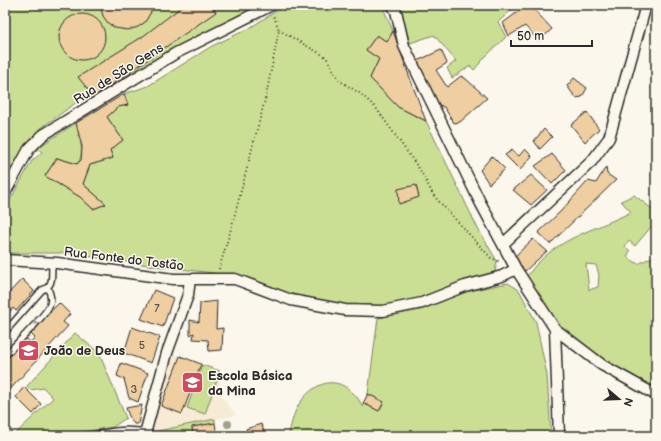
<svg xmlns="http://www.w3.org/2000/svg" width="661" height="441" viewBox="0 0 661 441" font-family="'Balsamiq Sans',sans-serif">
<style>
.built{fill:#f7ebd6}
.green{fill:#cbdf94;stroke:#7b8560;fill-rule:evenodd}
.building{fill:#efcea1;stroke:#2b2b2b}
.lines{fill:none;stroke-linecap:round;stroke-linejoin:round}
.service-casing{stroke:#2b2b2b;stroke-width:8}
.minor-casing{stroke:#2b2b2b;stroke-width:13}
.path{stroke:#2b2b2b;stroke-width:2;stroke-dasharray:1 3;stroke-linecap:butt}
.service{stroke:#fbf7ec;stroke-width:5}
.minor{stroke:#fbf7ec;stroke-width:10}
.tree{fill:#9fa090}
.oneway{stroke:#93918c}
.labels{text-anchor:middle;stroke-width:3;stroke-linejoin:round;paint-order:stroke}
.number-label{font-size:11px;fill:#5c5448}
.street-label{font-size:13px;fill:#2b2b2b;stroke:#fbf7ec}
.poi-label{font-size:13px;font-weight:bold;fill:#2b2b2b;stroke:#fbf7ec;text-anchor:start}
</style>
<rect width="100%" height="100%" fill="#fbf7ec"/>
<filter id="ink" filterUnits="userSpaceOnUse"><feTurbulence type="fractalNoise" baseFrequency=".025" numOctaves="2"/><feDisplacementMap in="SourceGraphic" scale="8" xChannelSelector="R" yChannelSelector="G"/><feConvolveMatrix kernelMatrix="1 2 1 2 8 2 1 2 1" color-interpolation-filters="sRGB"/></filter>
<g filter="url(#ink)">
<path class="built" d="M174 354 220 371V394L236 415 151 432 156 404Z"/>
<path class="green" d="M5 5H270L271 6 88 94 41 128 14 172 5 194Z
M286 5H382L393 31 387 42 377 35 366 50 379 59 370 78 398 107 426 121 478 229 497 261 494 278 383 311 291 300 222 274 155 266 66 253H5V209L32 161 42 152 37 148 76 123C79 136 86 153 77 164L57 158 45 176 80 197 93 209 106 204 83 184 90 165 113 158 110 150 123 140 107 117 118 107 127 105 124 94 148 86 212 46 248 29Z
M397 5H471L486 8 505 5H517L498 22 506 37 486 56 474 70 470 66 452 78 447 68 456 61 434 35 410 43 400 10Z
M634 195 656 212V221L635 246 629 241 625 246 630 251 627 257 638 264 656 255V391L606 363 557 325 527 276C531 272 534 266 539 262 564 236 600 228 631 212L621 201ZM586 264 596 265 599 275 598 287 589 290Z
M508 283 519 290 536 322 547 375 551 436H288C291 427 293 414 298 406 310 386 332 373 352 392 357 396 360 402 363 407V403L379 411 383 402 368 394 378 318 421 310 460 293Z
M75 333 99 353 126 418 113 427 67 434 63 436H13L53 398 44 388 30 390 27 386Z
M202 365 220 371 205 414 187 408Z
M215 419V423L192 427 193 436H152L153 432Z"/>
<path class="building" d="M100 5H151V12L145 22 138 27 128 30 115 28 108 23 103 16Z
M184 5H211L216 12 94 97 78 77 142 37Z
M527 5H530L552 29 539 41 525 26 509 36 503 23Z
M59 37a23 23 0 1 1 46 0a23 23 0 1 1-46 0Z
M393 31 411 81 426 121 398 107 370 78 379 59 366 50 377 35 387 42Z
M441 50 447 63 436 70 447 87 461 76 466 79 487 98 460 122 454 123 444 107 437 104 417 61Z
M574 78 587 88 582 97 576 98 567 86Z
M124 94 128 105 118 107 107 117 123 140 110 150 113 158 90 165 83 184 106 204 93 209 80 197 45 176 57 158 77 164 81 160 82 147 76 123Z
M587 112 599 129 585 142 571 125Z
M544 129 552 137 540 149 534 141Z
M525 149 532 156 520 170 505 155 512 150 519 156Z
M552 154 566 170 552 184 535 166Z
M492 156 505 169 489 184 480 170Z
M606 167 607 174 616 180 550 244 538 233 561 211 588 181 596 183Z
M531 175 547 190 531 205 513 190Z
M416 185 419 197 399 204 398 189Z
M533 239 547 251 525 271 513 258Z
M22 279 34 291 16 311 13 308 5 317V297Z
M154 290 173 298 163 327 141 319Z
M217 301 216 329 223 328 222 350 209 351 208 340 193 339 194 333 190 335V320L199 322 200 303Z
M59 303 70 314 63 322 68 326 5 395V358L25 337 30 342 35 338 30 333Z
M132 327 160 337 151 363 124 353Z
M180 356 201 364 182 414 161 406Z
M121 363 148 373 138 402 129 398 124 379 117 376Z
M24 387 41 404 33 414 16 397Z
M368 394 384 402 379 411 363 403Z
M142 405 138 424H134L129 416 126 408Z
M215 423 217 436H193L192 427Z
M261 424 266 436H249L246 429Z"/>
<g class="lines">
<defs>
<path id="service" d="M5 332 42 290C55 286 51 274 52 263
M5 356C14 345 47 315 50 304 52 298 50 294 48 288
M89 436C109 431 125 428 146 432"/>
<path id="minor" d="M392 5 396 11 404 46 480 202 516 269 555 329 559 436
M5 193 29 149 43 135 176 53 272 5
M503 244 592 161 609 138 646 5
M5 260 57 263 173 279H235L291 300 345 310 383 311 422 303 465 286 502 276 516 269
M555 329 602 365 656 395
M146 436V430L167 353 188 295 190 279"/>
</defs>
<use href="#service" class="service-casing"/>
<use href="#minor" class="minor-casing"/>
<path class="path" d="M279 30 326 57 340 81 361 94 376 108 420 170 434 196 491 258 501 262
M219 269 231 229 266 96 279 30 273 14"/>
<use href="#service" class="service"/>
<use href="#minor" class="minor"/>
</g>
<circle class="tree" cx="228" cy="424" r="4"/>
<defs><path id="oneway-chevron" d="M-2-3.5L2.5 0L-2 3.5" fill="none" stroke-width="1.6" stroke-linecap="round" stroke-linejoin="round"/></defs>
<use class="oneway" href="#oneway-chevron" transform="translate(36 322) rotate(134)"/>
</g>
<defs>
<symbol id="school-square" viewBox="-11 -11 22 22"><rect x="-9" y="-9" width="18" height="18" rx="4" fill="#d1495b" stroke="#fbf7ec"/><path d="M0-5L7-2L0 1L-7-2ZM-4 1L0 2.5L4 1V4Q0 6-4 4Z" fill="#fff"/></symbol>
</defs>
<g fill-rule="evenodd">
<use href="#school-square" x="16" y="338" width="25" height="25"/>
<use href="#school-square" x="180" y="370" width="25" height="25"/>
</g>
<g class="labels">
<g class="number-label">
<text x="157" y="312">7</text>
<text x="142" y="349">5</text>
<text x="134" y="393">3</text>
</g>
<g class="street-label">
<text transform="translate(118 73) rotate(-32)" y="5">Rua de São Gens</text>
<text transform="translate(124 258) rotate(7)" y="5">Rua Fonte do Tostão</text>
</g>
<g class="poi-label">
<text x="44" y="355">João de Deus</text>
<text x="208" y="380">Escola Básica<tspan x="208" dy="15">da Mina</tspan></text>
</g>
</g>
<rect width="661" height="441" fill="none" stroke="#fbf7ec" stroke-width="20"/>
<rect x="10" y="10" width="641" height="421" fill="none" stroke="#2b2b2b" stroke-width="1.5" filter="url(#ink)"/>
<g transform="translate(619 399) rotate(109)" stroke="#fbf7ec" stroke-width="3" paint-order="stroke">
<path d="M0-3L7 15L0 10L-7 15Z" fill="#2b2b2b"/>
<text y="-6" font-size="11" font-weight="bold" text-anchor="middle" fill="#2b2b2b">N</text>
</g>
<path d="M511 40v6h81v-6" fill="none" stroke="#2b2b2b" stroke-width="2"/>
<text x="517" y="40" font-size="12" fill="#2b2b2b" stroke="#fbf7ec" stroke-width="3" paint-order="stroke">50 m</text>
</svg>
